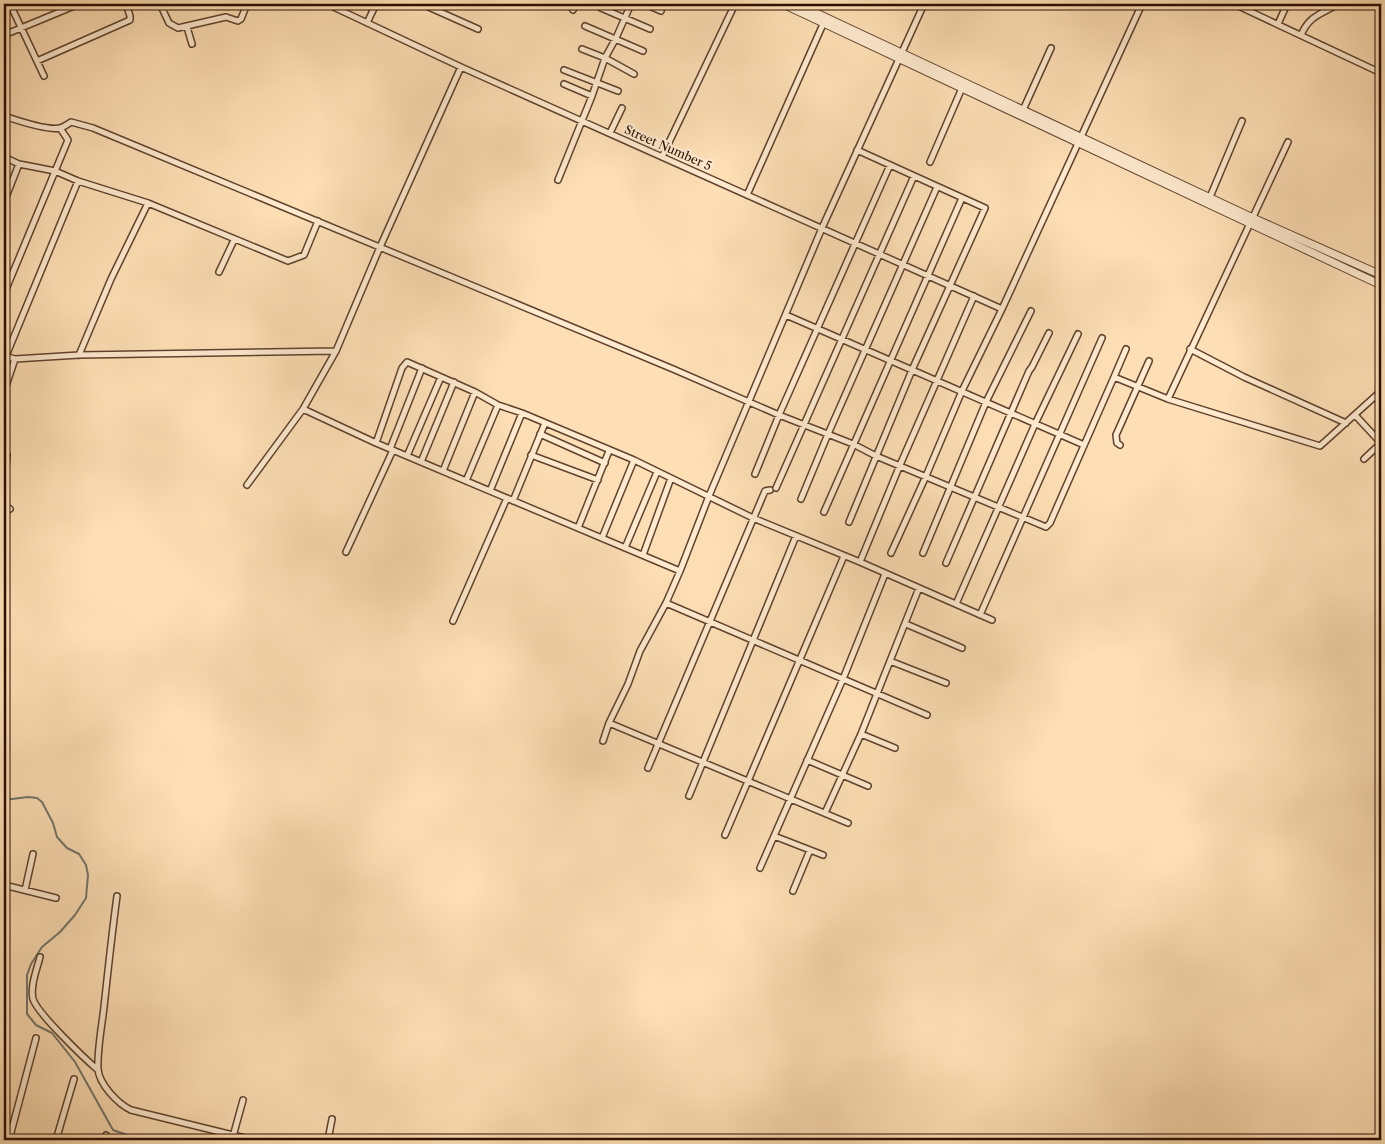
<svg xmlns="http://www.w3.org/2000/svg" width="1385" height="1144" viewBox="0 0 1385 1144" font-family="'Libre Caslon Text',serif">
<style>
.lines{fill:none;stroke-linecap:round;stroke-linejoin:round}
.stream{stroke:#72766d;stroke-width:2}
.minor-casing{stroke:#5f422e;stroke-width:8}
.tertiary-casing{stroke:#5f422e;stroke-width:9}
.minor{stroke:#feeacf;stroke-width:5}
.tertiary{stroke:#feeacf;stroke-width:7}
.labels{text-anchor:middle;stroke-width:4.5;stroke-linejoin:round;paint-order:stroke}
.street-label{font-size:12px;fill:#2a0e01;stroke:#feeacf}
</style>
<rect width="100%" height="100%" fill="#fedfb5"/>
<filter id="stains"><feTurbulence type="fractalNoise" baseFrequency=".004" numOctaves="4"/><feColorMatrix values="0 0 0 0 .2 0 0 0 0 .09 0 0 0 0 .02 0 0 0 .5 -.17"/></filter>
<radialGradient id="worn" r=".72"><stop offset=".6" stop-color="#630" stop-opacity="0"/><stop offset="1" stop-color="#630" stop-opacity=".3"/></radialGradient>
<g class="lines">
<path class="stream" d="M4 800 28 797 37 798 42 802 53 823 57 837 67 848 79 854 86 865 88 875 86 898 75 915 60 932 42 947 31 964 27 975V1014L36 1025 52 1033 75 1062 113 1130C122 1134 130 1134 138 1140"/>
<defs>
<path id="minor" d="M10 4 44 76
M160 4 169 23 178 28 226 17 238 21 241 19 247 4
M327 4 461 67 1002 309
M422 4 478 29
M645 4 661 11
M1234 4 1381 73
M162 8 171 4
M601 8 650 29
M573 10 576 4
M367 23 376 4
M1278 24 1287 4
M585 26 643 51
M187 27 192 44
M4 35 79 4
M1301 35C1310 15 1320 15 1338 4
M582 49 605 58 634 74
M37 61 130 20V16L126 4
M564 70 618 91
M564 84 592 96
M1023 110 1051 48
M4 116C16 120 48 131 60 128 64 127 68 124 71 122L93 128 673 369 779 415 853 444 876 456 1046 527 1050 523 1114 377 1168 399 1320 446 1381 391
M610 133 622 108
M4 157 19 164 55 171 78 181 148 203 288 261 304 255 318 221
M662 157 735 4
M930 162 962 88
M558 180 592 96 605 58 616 38 631 4
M747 195 824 22
M1210 197 1242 121
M4 202 19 164
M219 272 234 240
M4 294 68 140 60 128
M786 315 1084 445
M1190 349 1244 377 1346 423
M79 355 111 279 148 203
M4 356 15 359 79 355 336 351
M6 356 78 181
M1114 377 1126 349
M4 392 15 359
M1168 399 1288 142
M303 409 376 443 680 571
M1355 415 1381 443
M540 434 605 463
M376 443 402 368 407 362 475 392 498 405 522 413 634 460 753 518 860 562 992 620
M1120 445 1117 443 1116 435 1149 361
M390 449 422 368
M531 455 598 480
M407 456 441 377
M1364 459 1381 443
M421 462 454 382
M4 469 6 467 7 455
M443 471 475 392
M755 474 779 415 890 165
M466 481 498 405
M247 485 303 409 336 351 380 247 461 67
M776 488 914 176
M490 491 522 413
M801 499 828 434 937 187
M513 501 545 423
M824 512 962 198
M4 513 10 509
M849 522 912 370 985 208 857 150
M578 528 609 451
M602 538 634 460
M625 548 657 472
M346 552 393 450
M891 553 926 476 962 391 1002 309 1142 4
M923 553 986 402 1031 311
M643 555 671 478
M860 562 900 465 974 296
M946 563 1029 371 1032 367 1049 333
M666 603 927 715
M956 604 1035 424 1078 334
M980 615 1102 338
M453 621 507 498
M906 624 962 648
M890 661 946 683
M609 723 848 823
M861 734 895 748
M603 741 609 723 628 684 640 651 666 603 680 571 709 496 822 228 924 4
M807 760 868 786
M648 768 765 491 770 490
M689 796 796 536
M825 813 861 734 919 588
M725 835 844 556
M774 836 823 855
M760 868 843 679 885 574
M4 885 56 898
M25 890 33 854
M793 891 810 850
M117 896C112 933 108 970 104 1007 102 1025 97 1051 98 1069 99 1084 118 1104 131 1110L253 1140
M40 957C37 969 30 986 33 999 37 1013 85 1059 98 1070
M9 1140 36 1038
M56 1140 74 1079
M104 1140 106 1135
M232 1140 243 1100
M328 1140 332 1119"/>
<path id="tertiary" d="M783 4 1381 285
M797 4 1253 218 1381 275"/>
</defs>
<use href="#minor" class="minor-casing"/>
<use href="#tertiary" class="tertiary-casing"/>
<use href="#minor" class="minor"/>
<use href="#tertiary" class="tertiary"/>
</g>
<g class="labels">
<g class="street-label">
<text transform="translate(668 148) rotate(24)" y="4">Street Number 5</text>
</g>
</g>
<rect width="1385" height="1144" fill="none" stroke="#fedfb5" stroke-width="20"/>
<rect x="5" y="5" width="1375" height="1134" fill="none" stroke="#2a0e01" stroke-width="2.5"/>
<rect x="10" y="10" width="1365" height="1124" fill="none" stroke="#2a0e01"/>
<rect width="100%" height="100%" filter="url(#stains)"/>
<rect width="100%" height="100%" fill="url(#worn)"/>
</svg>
